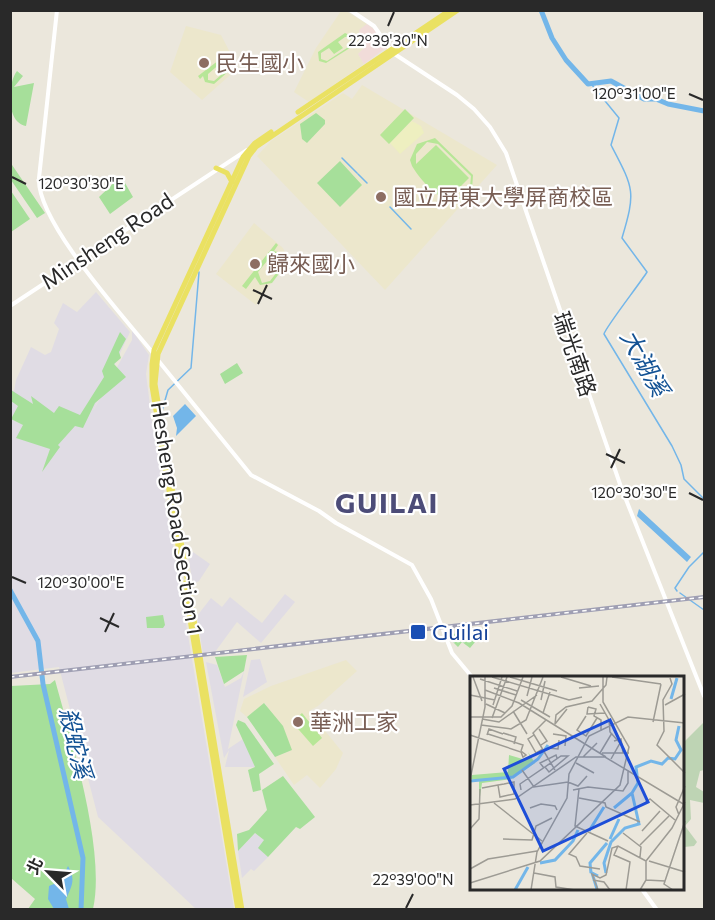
<svg xmlns="http://www.w3.org/2000/svg" width="715" height="920" viewBox="0 0 715 920" font-family="Commissioner,'Noto Sans TC',sans-serif">
<style>
.industrial{fill:#e0dce4}
.education{fill:#ece7cc}
.medical{fill:#f1dcd9}
.green{fill:#a6df9a}
.sand{fill:#eeefc0}
.cemetery{fill:#bed4b4}
.pitch{fill:#b7e697;fill-rule:evenodd}
.water{fill:#73b6e9}
.lines{fill:none;stroke-linecap:round;stroke-linejoin:round}
.stream{stroke:#73b6e9;stroke-width:1.5}
.river{stroke:#73b6e9;stroke-width:5}
.minor{stroke:#fff;stroke-width:4}
.major{stroke:#eae162;stroke-width:5}
.rail-casing{stroke:#9f9fb3;stroke-width:4}
.rail{stroke:#fff;stroke-width:1.5;stroke-dasharray:4.5;stroke-linecap:butt}
.ticks{fill:none;stroke:#292929;stroke-width:2}
.education-dot{fill:#8d6e63;stroke:#fff;stroke-width:2}
.transit-dot{fill:#1a4fb4;stroke:#fff;stroke-width:2}
.labels{text-anchor:middle;stroke-width:4.5;stroke-linejoin:round;paint-order:stroke}
.education-label{font-size:22px;fill:#785e54;stroke:#fff;text-anchor:start}
.street-label{font-size:22px;fill:#292929;stroke:#fff}
.transit-label{font-size:22px;fill:#164399;stroke:#fff;text-anchor:start}
.water-label{font-size:24px;font-style:italic;fill:#135294;stroke:#fff}
.district-label{font-size:28px;font-weight:bold;letter-spacing:1.5px;fill:#4c4c78;stroke:#fff}
.inset-river{fill:none;stroke:#73b6e9;stroke-width:3}
.inset-road{fill:none;stroke:#9d9b94;stroke-width:1.5}
.view{fill:#1d4ed8;fill-opacity:0.15;stroke:#1d4ed8;stroke-width:3}
.inset-edge{fill:none;stroke:#292929;stroke-width:3}
.ticks-label{font-size:15px;text-anchor:middle;fill:#292929;stroke:#fff;stroke-width:4.5;stroke-linejoin:round;paint-order:stroke}
</style>
<rect width="100%" height="100%" fill="#ebe7dc"/>
<path class="industrial" d="M96 292 130 332 93 411 132 340V330L149 355 146 374 152 421 234 909H196L98 817 59 667 11 673 10 390 14 391 16 380 31 347 45 355 51 352 59 329 54 323 63 303 77 312Z
M193 552 210 564 199 581 193 584 188 556 189 553Z
M285 594 295 602 261 643 237 622 215 652 203 654 197 616 211 598 222 607 230 597 262 623Z
M260 659 267 682 243 697 251 660Z
M206 662 217 665 225 687 241 678 244 671 228 749 243 739 255 767H225L229 750 224 758Z
M255 833 264 840 259 848 268 857 254 871 251 869 242 878 238 851Z"/>
<path class="education" d="M341 11H346L367 24 359 31 364 48 358 54 364 64 309 102 294 92 316 48Z
M186 26 221 35 238 68 202 100 170 72Z
M362 85 497 165 385 290 257 156 271 141 343 93 352 99Z
M254 223 283 248 288 259 256 305 216 274Z
M346 660 357 671 318 706 309 711 343 753 336 769 320 788 307 775 294 785 275 757 292 750 265 703 247 717 240 711 244 699 271 686Z"/>
<path class="medical" d="M367 24 376 31 388 49H384L364 64 358 54 364 48 359 30Z"/>
<path class="green" d="M17 71 23 76 14 87 34 83 26 126C6 123 7 84 17 71Z
M316 113 325 120V124L307 143 302 139 300 124Z
M340 161 362 185 340 207 317 183Z
M10 162 45 213 37 218 11 180Z
M121 176 133 197 110 214 99 197Z
M11 191 30 219 11 232H10Z
M120 332 126 339 119 352 121 358 114 364 126 377 95 403 83 428 75 426 58 445 60 447 42 472 50 449 16 438 23 425 11 419 18 406 11 401V390L33 404 31 396 54 413 59 406 80 415 104 377 102 371Z
M237 363 243 373 225 384 220 374Z
M163 615 165 625 163 628H147L146 617Z
M487 628 470 648 462 642 458 647 452 641V635L460 631Z
M247 655 244 671 224 684 215 657Z
M55 680C71 739 106 851 93 909H28L35 899 11 878V686L50 684Z
M264 703 283 726 292 750 275 757 247 717Z
M238 720 245 723 274 764 259 774 261 790 253 792 248 770 255 767 236 725Z
M283 776 315 817 300 829 296 827 268 857 258 848 264 840 255 833 238 851 237 834 249 830 267 810 262 790Z"/>
<path class="sand" d="M412 121 421 126 424 133 400 154 390 143Z"/>
<path class="cemetery" d="M703 723 704 770 700 771 696 787 704 792V803L690 800 691 819 685 826 697 842 694 846 684 847V742Z"/>
<path class="pitch" d="M345 33 354 37 353 46 326 63 319 61 318 52ZM345 37H351L350 46 327 61 321 59V53L329 48 334 54 343 48 338 42Z
M227 54 225 59 232 65 229 71 214 84 205 82 203 76 200 79 198 76ZM222 62 229 65 227 70 214 81 208 80V74Z
M405 109 414 118 389 144 380 135Z
M435 138 473 175 472 190 459 202C440 203 421 181 412 166L410 160 417 144ZM427 142 438 144 471 176 470 187 461 197 449 198 469 178 436 145 416 164V154Z
M276 243 278 245 274 251 284 254 287 263 272 283 260 285 255 277 246 289 242 286ZM272 255H280L284 263 270 281 262 283 258 272Z
M302 713 322 738 313 746 292 722Z"/>
<path class="water" d="M185 404 196 416 176 436 177 428 173 416Z
M639 509 691 557 687 562 637 516Z
M68 866C76 879 72 886 66 899L69 909H54L48 899 49 886 61 881Z"/>
<g class="lines">
<path class="stream" d="M592 85 619 118 611 145C634 189 636 191 622 238L647 272C641 282 605 328 604 334L672 446 681 465 684 479 704 499
M342 158 357 173
M358 174 367 183
M390 207 411 229
M161 414 168 390 191 368 199 272
M677 591 675 588 689 567 704 552
M680 593 704 610"/>
<path class="river" d="M541 10 552 38 566 60 588 84 611 81 644 99H656L668 104 704 111
M10 590 38 641 43 684 83 858 81 910"/>
<path class="minor" d="M57 10 39 178C36 221 124 317 153 353
M350 10 374 26 393 53 457 95 474 109 490 127 506 153 621 487 704 696
M10 306 247 150
M157 359 251 475 319 511 336 523 412 565 431 599 452 653 472 677
M641 888 657 910"/>
<path class="major" d="M298 112 450 10
M216 168 227 173 232 182
M182 570 152 386V364L154 350 243 157 255 143 271 132
M184 583 238 910
M242 910 155 384 158 354 249 156 256 147 458 10"/>
<defs>
<path id="rail" d="M10 677 704 597"/>
</defs>
<use href="#rail" class="rail-casing"/>
<use href="#rail" class="rail"/>
</g>
<path class="ticks" d="M388 26 394 12M689 94 703 100M12 177 26 184M253 290 272 299M258 304 267 285M606 454 625 463M611 468 620 449M689 493 703 500M12 577 26 583M100 618 119 627M105 632 114 613M406 908 413 894"/>
<g class="education-dot">
<circle cx="204" cy="63" r="6"/>
<circle cx="381" cy="197" r="6"/>
<circle cx="255" cy="264" r="6"/>
<circle cx="298" cy="722" r="6"/>
</g>
<rect class="transit-dot" x="410" y="624" width="16" height="16" rx="3"/>
<g class="labels">
<g class="education-label">
<text x="216" y="71">民生國小</text>
<text x="393" y="205">國立屏東大學屏商校區</text>
<text x="267" y="272">歸來國小</text>
<text x="310" y="730">華洲工家</text>
</g>
<g class="street-label">
<text transform="translate(107 241) rotate(-34)" y="8">Minsheng Road</text>
<text transform="translate(575 354) rotate(71)" y="8">瑞光南路</text>
<text transform="translate(177 518) rotate(81)" y="8">Hesheng Road Section 1</text>
</g>
<g class="transit-label">
<text x="432" y="640">Guilai</text>
</g>
<g class="water-label">
<text transform="translate(644 363) rotate(61)" y="8">大湖溪</text>
<text transform="translate(75 743) rotate(77)" y="8">殺蛇溪</text>
</g>
<g class="district-label">
<text x="387" y="513">GUILAI</text>
</g>
</g>
<g transform="translate(470 676)">
<rect width="214" height="214" fill="#ebe7dc"/>
<path d="M58 76 65 87 41 103 12 107 9 127V104L1 103 2 99 38 96 39 79 56 84 60 81Z" fill="#a6df9a"/>
<path class="inset-river" d="M201 23 207 2M0 105 43 101 68 83 78 69M144 132 162 117M119 155 134 131M140 163 149 143M70 187 85 184 103 165 108 154M121 197 120 187 137 167M136 197 134 187 141 166 155 152 169 148 162 117 168 107 166 91 181 85 192 88 198 82 205 83 211 74 206 64 209 50M127 213 122 197 128 200M45 214 58 191"/>
<path class="inset-road" d="M3 1 12 25M22 1 99 24 112 21M40 1 87 15M91 1 121 10M142 1 191 8M200 2 202 8 193 24 194 55 187 69 215 97M10 3 47 15M24 12 46 19M109 12 129 10M15 14 49 27 136 81M0 19 25 24M57 20 62 1M51 24 80 41M71 24 75 5M16 28 35 37M130 28 139 44 140 56 150 67 141 83M23 29 32 1M195 29 215 18M118 31 126 33 124 40 131 44V55M118 31 117 38 135 37M43 35 57 58M73 37 80 16M116 40 107 54 116 60 127 42M0 41H31L42 30 53 1M22 42 37 1M12 43 29 46 67 19M76 44 63 57 85 94M183 46 191 8M85 48 86 39 96 31 122 25 136 9 137 1M85 48 97 33M11 49 41 53 56 44 73 1M69 53 77 65 71 69M33 57 46 61 44 68M18 58 53 69 51 75M83 58 96 60 95 70M0 59 51 76 53 81 56 79 51 75M17 59 19 53 33 58M64 59 58 63 66 77 73 73M144 65 151 63 153 77M78 72 88 73 89 64M130 77 142 57M132 77H159M113 81 127 67M106 87 124 97M74 92 70 87 86 79 87 82M52 94 64 111 98 106 108 110 117 100M0 104 15 31V1M12 112 28 109 34 108 44 106V118L30 121 28 109M109 113 105 150 138 165M51 114 50 108 91 80H98L79 96 75 91M103 114 118 111 153 115 158 107V94M109 122 135 127 136 131 170 146M24 127 72 165M0 129 45 123 106 81H135L215 129M172 129 180 123 205 144M60 132 71 128 85 130 87 134M209 139 206 131 215 110M0 153 9 143 10 113M172 155 190 135M117 157 99 178 106 181 110 190 130 193M153 157 171 171 170 181M33 163 62 164 66 150 82 142M170 169 199 140M148 170 144 179 160 186 156 214M179 185 215 196M0 193 18 183 67 175M64 197 85 201 86 211 105 214M123 204 134 206 140 214M176 204 195 205M0 207 70 185 150 109 159 71 133 26V1M61 214 67 176 97 122 99 98 119 60 158 41 215 47M128 214 122 198 130 202 136 199 142 172 148 170 176 185M170 214 176 204V185L202 152 215 126M203 214 194 208 215 145"/>
<path class="view" d="M140 44 178 126 73 175 34 93Z"/>
<rect width="214" height="214" class="inset-edge"/>
</g>
<g class="ticks-label">
<text x="388" y="46">22°39'30"N</text>
<text x="634" y="99">120°31'00"E</text>
<text x="81" y="189">120°30'30"E</text>
<text x="634" y="498">120°30'30"E</text>
<text x="81" y="588">120°30'00"E</text>
<text x="413" y="885">22°39'00"N</text>
</g>
<rect width="715" height="920" fill="none" stroke="#292929" stroke-width="24"/>
<g transform="translate(48 872) rotate(295)" stroke="#ffffff" stroke-width="4.5" paint-order="stroke">
<path d="M0-4.5L10 22L0 15L-10 22Z" fill="#292929"/>
<text y="-9" font-size="16" font-weight="bold" text-anchor="middle" fill="#292929">北</text>
</g>
</svg>
